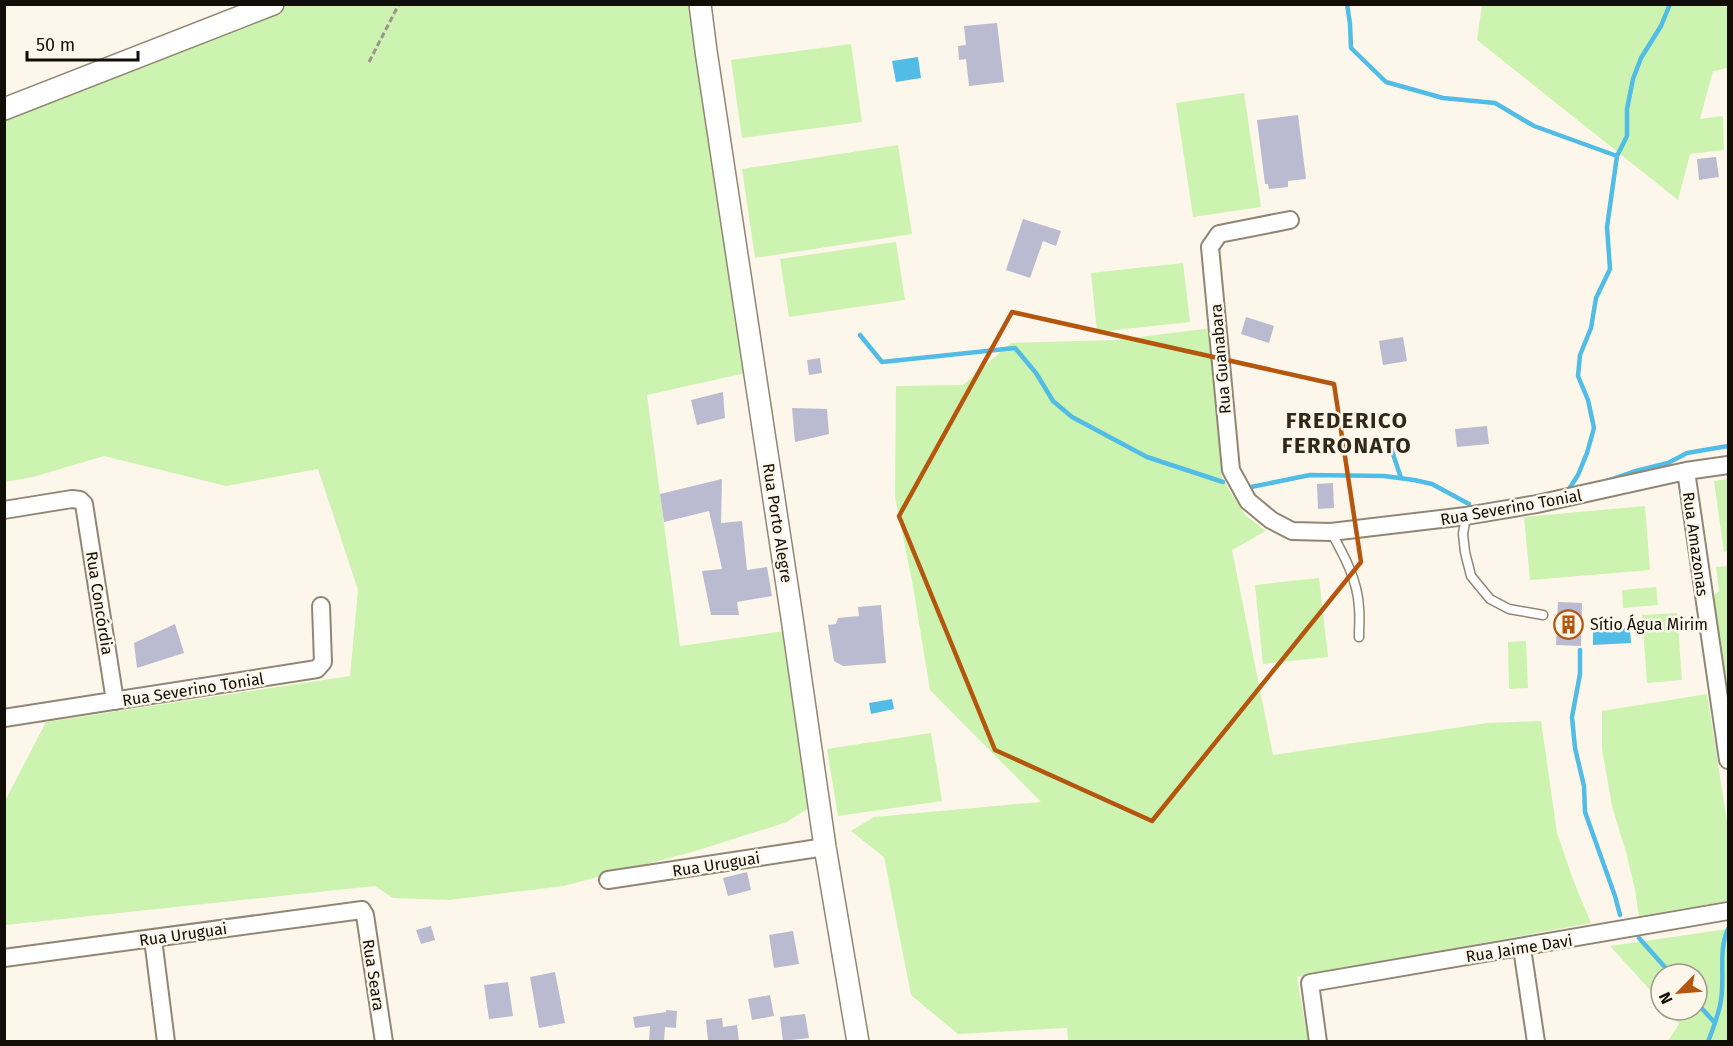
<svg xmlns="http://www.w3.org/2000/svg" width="1733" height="1046" viewBox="0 0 1733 1046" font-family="'Fira Sans',sans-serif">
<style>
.green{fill:#cdf3b0}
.water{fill:#51bce6}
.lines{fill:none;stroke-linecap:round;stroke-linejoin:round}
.stream{stroke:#51bce6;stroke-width:4.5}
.building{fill:#babbd0}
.service-casing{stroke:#918674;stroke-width:11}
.minor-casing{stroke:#918674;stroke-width:20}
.tertiary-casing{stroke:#918674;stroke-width:24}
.path{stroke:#9b968c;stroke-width:3;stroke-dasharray:6 3;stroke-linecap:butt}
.service{stroke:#fff;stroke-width:8}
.minor{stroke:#fff;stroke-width:16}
.tertiary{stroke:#fff;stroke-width:21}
.marked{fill:none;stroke:#b5560f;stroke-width:4.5;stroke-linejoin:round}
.labels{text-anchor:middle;stroke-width:5;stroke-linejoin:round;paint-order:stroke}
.street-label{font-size:16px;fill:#110d07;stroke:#fdf6ea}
.poi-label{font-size:16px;fill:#110d07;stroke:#fdf6ea;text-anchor:start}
.district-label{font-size:22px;font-weight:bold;letter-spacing:1.5px;fill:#312818;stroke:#fdf6ea}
</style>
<rect width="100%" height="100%" fill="#fdf6ea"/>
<path class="green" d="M281 5H708L759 370 647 395 680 646 798 629 824 798 787 822 692 852 564 886 449 900 393 898 375 886 5 925V801L46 722 350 676 358 590 318 469 226 486 104 456 33 477 5 482V121Z
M1482 5H1728V68L1713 71 1700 119 1723 116 1724 150 1690 154 1678 200 1477 40Z
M851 44 862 122 742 138 731 60Z
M1244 93 1261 207 1193 217 1176 103Z
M898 145 912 234 755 258 742 169Z
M896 242 905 300 789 317 780 259Z
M1183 263 1190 322 1097 332 1091 273Z
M1211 328 1222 478 1245 515 1266 531 1232 550 1273 755 1488 723 1541 721 1557 833 1574 882 1591 923 1297 977 1308 1041H1068L1067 1028 958 1034 911 995 884 857 851 831 874 817 1041 802 930 690 913 586 895 497 896 386 963 385 1011 343 1117 340Z
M1728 479V551L1724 552 1714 481Z
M1645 506 1650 570 1530 580 1524 517Z
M1728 566V699H1726L1711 598 1719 591 1716 567Z
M1319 578 1328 657 1263 664 1255 585Z
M1656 587 1658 605 1623 608 1622 590Z
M1677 613 1682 680 1647 683 1642 615Z
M1526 641 1528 688 1509 689 1508 642Z
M1707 694 1728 828V901L1639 916 1635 890 1626 852 1612 806 1602 749V711Z
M931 733 942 801 838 816 827 749Z
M1728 929V1041H1668L1679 1024 1668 1010H1697V974H1661V1002L1610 946Z"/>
<path class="water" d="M918 57 921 78 896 82 892 61Z
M1630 628 1631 643 1593 645V629Z
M892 699 894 709 871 714 869 703Z"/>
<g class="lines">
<path class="stream" d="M1347 4 1350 24 1351 48 1386 82 1443 98 1495 103 1534 126 1617 156 1607 227 1610 269 1596 298 1591 328 1580 355 1578 376 1588 400 1594 428 1587 453 1578 475 1567 492
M1617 156 1627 136V109L1633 79 1641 58 1661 26 1670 4
M860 335 882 362 1015 348 1036 373 1053 401 1072 417 1147 457 1223 482
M1390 445 1401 478
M1607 481 1636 471 1668 463 1687 453 1728 446
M1251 487 1310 475 1384 476 1414 480 1432 484 1469 504
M1580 650V674L1572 717 1575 748 1584 786 1585 812 1615 896 1620 915
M1639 938 1671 974
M1697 1003 1715 1023 1708 1042
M1715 1023C1717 1016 1720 1008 1721 1000 1725 977 1718 950 1728 929"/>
</g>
<path class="building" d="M997 23 1004 82 969 86 966 59 959 60 958 46 966 45 964 26Z
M1298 115 1306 179 1288 181V187L1269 189 1268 184H1265L1257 120Z
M1716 157 1719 177 1699 180 1697 159Z
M1023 219 1061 231 1056 246 1043 241 1030 278 1006 270Z
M1246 317 1274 326 1269 343 1241 334Z
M1403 337 1407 361 1383 365 1379 341Z
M820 358 822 373 809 375 807 360Z
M723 392 725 418 697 425 691 400Z
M792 408 827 409 829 434 795 442Z
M1487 426 1489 444 1457 447 1455 429Z
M722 479 721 523 742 521 747 570 767 567 772 596 737 602 739 615H711L702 571 722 569 709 511 664 522 660 494Z
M1333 483 1334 508 1318 509 1317 484Z
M1558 602 1582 603 1581 646 1556 645Z
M881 605 886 663 843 666 834 661 828 625 836 624 838 618 859 616 858 607Z
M175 624 184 653 137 668 134 643Z
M747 872 751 890 728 896 723 878Z
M431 926 435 940 421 944 416 930Z
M793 931 799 964 774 968 769 935Z
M555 972 565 1023 539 1028 530 977Z
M508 982 513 1016 489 1019 484 985Z
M770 995 774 1016 752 1020 748 999Z
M666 1010 677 1011 676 1028 665 1027 664 1041H649L650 1026 635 1028 633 1017 666 1012Z
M805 1014 809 1038 783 1041 780 1017Z
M722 1018 723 1027 737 1025 739 1041H708L706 1020Z"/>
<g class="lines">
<defs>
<path id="service" d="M1466 516 1463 534 1465 552 1471 576 1490 599 1509 609 1543 615
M1331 532C1344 555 1358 581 1359 608 1360 617 1359 627 1359 637"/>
<path id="minor" d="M1290 220 1219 234 1210 247 1231 470 1248 501 1271 520 1292 531 1331 532 1466 516 1537 504 1686 471 1728 465
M1686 471 1728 760
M4 510 72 499 80 500 84 504 115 701
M4 718 317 669 323 662 321 606
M608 880 825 847
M153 939 166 1042
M1522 948 1536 1042
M4 958 362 910 365 915 384 1042
M1318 1042 1310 983 1728 911"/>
<path id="tertiary" d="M700 4 706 51 792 618 825 847 858 1042
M4 109 273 4"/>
</defs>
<use href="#service" class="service-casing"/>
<use href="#minor" class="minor-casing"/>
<use href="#tertiary" class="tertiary-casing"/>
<path class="path" d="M369 62 399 4"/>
<use href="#service" class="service"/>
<use href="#minor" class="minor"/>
<use href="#tertiary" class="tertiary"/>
</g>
<path class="marked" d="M1012 312 1334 384 1361 562 1152 821 995 750 899 516Z"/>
<defs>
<symbol id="building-ring" viewBox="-11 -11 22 22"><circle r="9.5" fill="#fdf6ea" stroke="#b5560f" stroke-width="1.5"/><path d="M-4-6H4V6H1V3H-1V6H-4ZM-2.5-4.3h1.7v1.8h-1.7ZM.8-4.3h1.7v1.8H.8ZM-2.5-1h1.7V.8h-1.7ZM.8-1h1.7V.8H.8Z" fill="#b5560f"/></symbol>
</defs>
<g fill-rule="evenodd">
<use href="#building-ring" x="1552" y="608" width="33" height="33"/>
</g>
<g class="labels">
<g class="street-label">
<text transform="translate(1220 359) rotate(-95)" y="6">Rua Guanabara</text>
<text transform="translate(1511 507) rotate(-10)" y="6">Rua Severino Tonial</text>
<text transform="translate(778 523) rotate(81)" y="6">Rua Porto Alegre</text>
<text transform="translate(1696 544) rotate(82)" y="6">Rua Amazonas</text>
<text transform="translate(100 603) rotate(81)" y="6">Rua Concórdia</text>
<text transform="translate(193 689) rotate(-9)" y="6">Rua Severino Tonial</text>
<text transform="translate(716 864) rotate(-9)" y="6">Rua Uruguai</text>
<text transform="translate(183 934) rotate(-8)" y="6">Rua Uruguai</text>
<text transform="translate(1519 948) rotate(-9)" y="6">Rua Jaime Davi</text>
<text transform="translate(374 975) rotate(81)" y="6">Rua Seara</text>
</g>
<g class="poi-label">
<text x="1590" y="630">Sítio Água Mirim</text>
</g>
<g class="district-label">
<text x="1347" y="428">FREDERICO<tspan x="1347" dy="25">FERRONATO</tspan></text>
</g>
</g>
<rect width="1733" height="1046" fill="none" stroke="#110d07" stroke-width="12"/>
<g transform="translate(1679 992) rotate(245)"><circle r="28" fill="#fdf6ea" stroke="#9f998f" stroke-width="1.5"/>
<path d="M0-4.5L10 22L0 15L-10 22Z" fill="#b5560f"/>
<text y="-9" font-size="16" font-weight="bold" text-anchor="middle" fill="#110d07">N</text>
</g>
<path d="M27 51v9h111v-9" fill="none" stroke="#110d07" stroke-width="3"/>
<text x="36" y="51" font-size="18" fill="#110d07" stroke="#fdf6ea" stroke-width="4.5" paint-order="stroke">50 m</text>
</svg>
